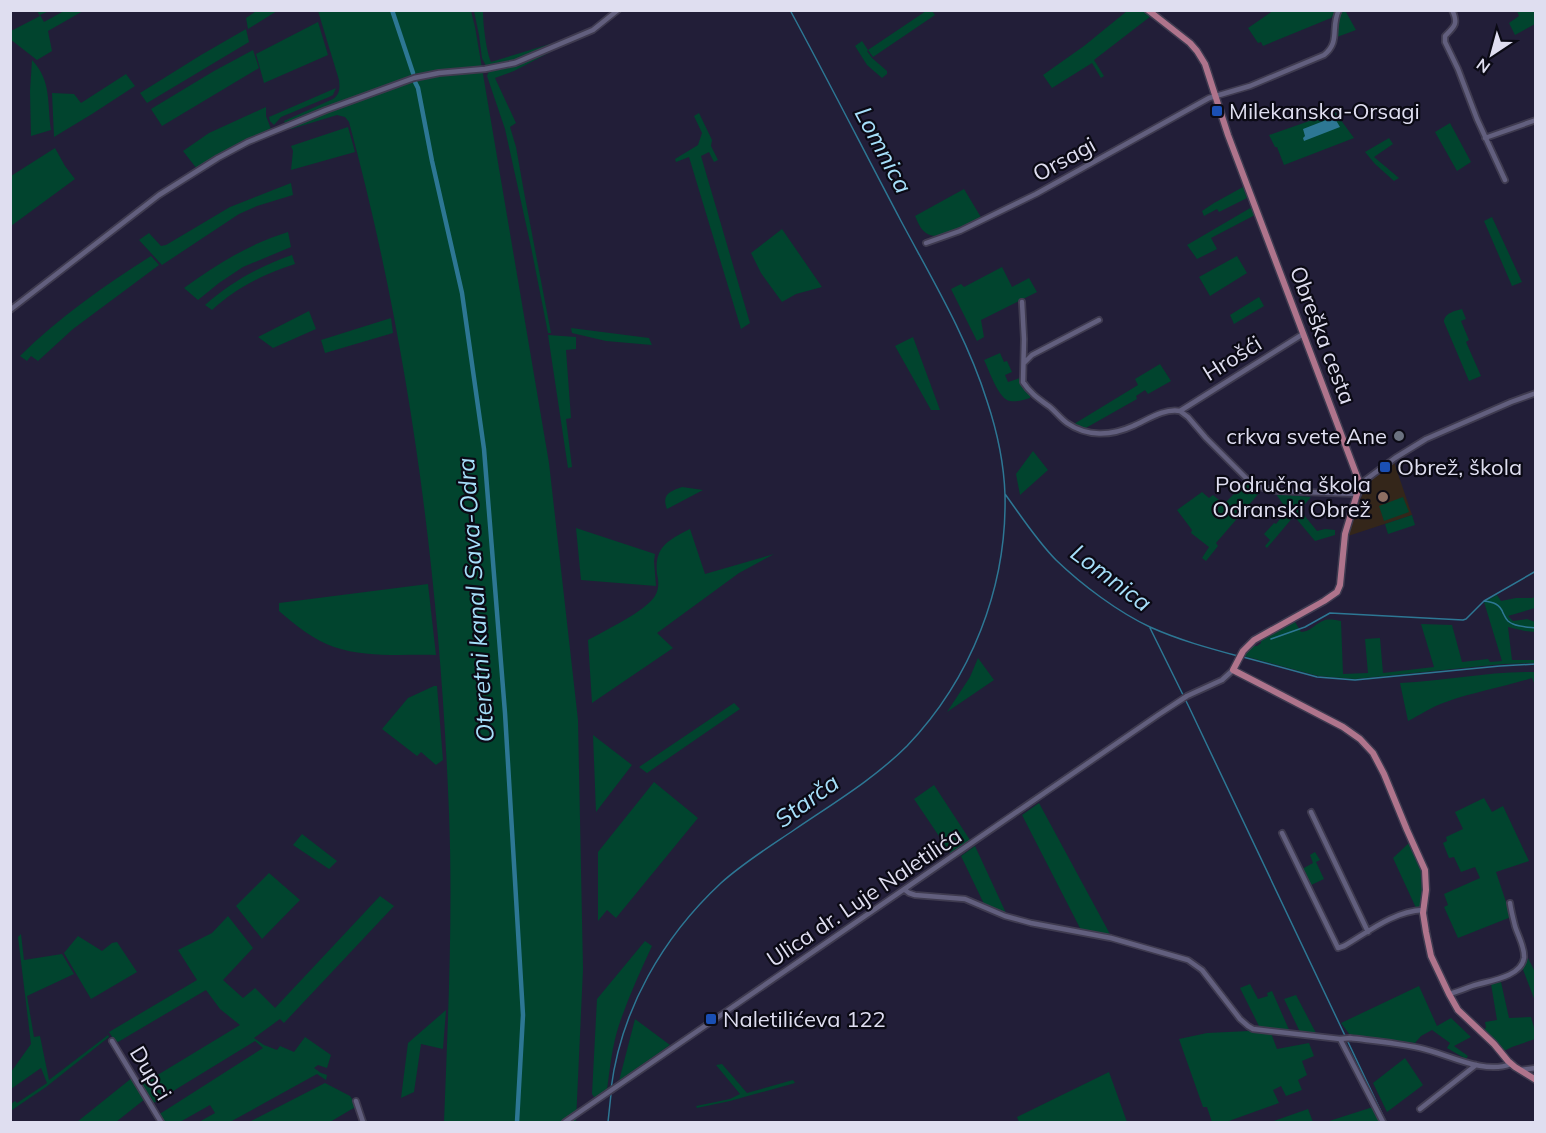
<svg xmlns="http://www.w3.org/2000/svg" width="1546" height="1133" viewBox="0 0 1546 1133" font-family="Mulish,sans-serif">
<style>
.education{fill:#34261a}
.green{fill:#01442e}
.water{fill:#2d7794}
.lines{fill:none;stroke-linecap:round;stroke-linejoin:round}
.stream{stroke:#2d7794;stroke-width:1.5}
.canal{stroke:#2d7794;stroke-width:4.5}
.minor-casing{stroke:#3f3b50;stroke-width:8}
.major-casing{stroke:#3f3b50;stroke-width:9}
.minor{stroke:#625f7e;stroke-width:4.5}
.major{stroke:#af748c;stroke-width:6}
.transit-dot{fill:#1a4fb4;stroke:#0b0a15;stroke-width:2}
.worship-dot{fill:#6b7280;stroke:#0b0a15;stroke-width:2}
.education-dot{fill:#8d6e63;stroke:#0b0a15;stroke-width:2}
.labels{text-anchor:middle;stroke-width:4.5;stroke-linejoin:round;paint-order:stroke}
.poi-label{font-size:22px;fill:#dfdef0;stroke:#0b0a15;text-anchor:start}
.street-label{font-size:22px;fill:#dfdef0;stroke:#0b0a15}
.water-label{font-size:24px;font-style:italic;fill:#a6dffa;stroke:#0b0a15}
</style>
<rect width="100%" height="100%" fill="#221e38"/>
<path class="education" d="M1394 462 1412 515 1348 536 1355 512 1364 491 1374 477Z"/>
<path class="green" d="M258 10 277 11 248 29 246 18Z
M1274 10H1336V11L1331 18 1263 46 1261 42 1258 43 1248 28Z
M37 11H49L40 15 44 22 64 11H83L48 31 52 51 37 60 10 39 11 31 40 16Z
M318 11H471L475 27 549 463 578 720 583 969 576 1122H444C448 1019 453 916 449 813 440 581 410 347 349 122L345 117 337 115 291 129 287 128 284 121 333 99C340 94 340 88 339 80Z
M474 11H483C483 24 486 50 491 62L550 44 558 43 514 60 486 66 482 58 479 35Z
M926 11H932L935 15 873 57 868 50 867 51 872 58 887 71V74L882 78 867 65 855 46 862 41 868 50Z
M1127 11H1143L1151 16 1094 60 1104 76 1101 78 1092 63 1052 88 1043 75 1084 46Z
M1341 11H1348L1346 12 1356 30 1337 37 1336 25Z
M1517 11H1535V24L1515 35 1509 23 1519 16Z
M318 22 328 55 264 83 256 54Z
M246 29 249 42 147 103 140 93 201 55Z
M560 47 514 71 495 78 516 123 510 127 516 147 524 192 551 333H548L531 247 505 129 487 76 489 71 491 70 516 64Z
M253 50 259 68 162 126 151 109 214 71Z
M32 60C52 81 47 104 51 130L31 136 30 91Z
M126 74 135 86 92 114 54 137 52 93 74 94 81 103Z
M336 88 333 95 329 97 281 117 274 125 270 121 269 117Z
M266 107V116L271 129 246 140 197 169 183 151 209 133Z
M1335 112 1354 138 1284 165 1277 147H1275L1269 135Z
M699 113 712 140 711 146 718 160 714 162 709 152 701 156 750 323 741 329 689 157 676 162 675 159 698 145 702 133 694 116Z
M1450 123 1471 162 1457 171 1435 132Z
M348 127 355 152 291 170 293 151 291 146Z
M1389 138 1393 144 1374 157 1399 178 1394 181 1375 164 1365 152Z
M55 148 65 166 75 179 11 226V176Z
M291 183 293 195 257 206 239 214 162 265 139 240 149 233 161 246 166 245 230 207Z
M1243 187 1247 198 1219 212 1217 209 1204 216 1202 211 1214 203Z
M964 189 982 219C969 225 939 243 926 233 920 229 918 222 915 216Z
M1252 207 1255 215 1211 238 1217 249 1197 259 1187 245Z
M1492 217 1522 282 1512 286 1484 221Z
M782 229 822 287 796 294 782 302 761 273 751 253Z
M288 232 291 247 243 267 219 283 198 300 184 288C217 264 249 244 288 232Z
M292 255 295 264C262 275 237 287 212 310L205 305C231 282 260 266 292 255Z
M151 256 159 265 73 329 38 361 31 356 27 361 20 356C59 317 104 286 151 256Z
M1237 256 1247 273 1210 296 1199 277Z
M1002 267 1012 287 1029 278 1037 292 981 320 984 337 977 341 951 289 961 284 964 287Z
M1259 297 1264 306 1234 324 1230 315Z
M1462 309 1466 319 1461 321 1469 340 1466 342 1481 376 1469 381 1444 322C1444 313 1455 311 1462 309Z
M309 311 316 329 273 348 258 337Z
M391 318 393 333 325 353 321 340Z
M571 328 649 338 652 345 606 341 572 333Z
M548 335 576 337V349L566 350 571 418 566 419 572 467 568 468Z
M913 337 940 410H931L895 346Z
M1000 353 1004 362 1007 361 1012 372 1005 375 1008 382 1020 378 1030 395V398C1024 400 1017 402 1010 401 999 400 989 370 984 360Z
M1160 364 1171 381 1148 394 1145 390 1136 396 1137 399 1084 429 1074 424 1138 385 1135 379Z
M1033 451 1048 470 1020 495 1016 474Z
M1248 483 1260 492 1216 543 1218 546 1206 561 1202 558 1209 547 1191 533 1192 530 1177 510 1202 492 1209 498 1213 495 1224 504 1244 484Z
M682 487 703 490 667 509C661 494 671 491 682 487Z
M1276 494 1311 497 1300 510 1317 531 1325 529 1335 530V535L1315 541 1294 516 1267 548 1265 546 1270 540 1264 534 1274 523 1276 524 1287 510Z
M1403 497 1409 512 1384 521 1379 506Z
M1412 515 1415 525 1388 534 1385 524Z
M576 528 655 554 654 561 656 586 581 580Z
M690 529 705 574 774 554 739 573 657 633 673 648 592 703 588 640C604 631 646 611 655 596 659 589 659 582 657 574 654 546 669 540 690 529Z
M428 584 436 655C402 654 366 658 334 647 314 640 295 625 279 611V603Z
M1497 595 1501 601 1516 598H1533L1535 596V608L1508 616 1513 621 1527 619 1535 622V632L1525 631 1508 627 1512 660H1535V663L1503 664 1355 679 1318 676 1244 656 1250 646H1257L1261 643V639L1294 620 1301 632C1311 632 1315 623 1325 620 1330 619 1336 620 1341 621L1343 674 1368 673 1365 639 1380 638 1383 673 1434 667 1421 624 1452 625 1462 662 1488 659 1490 662 1502 661 1484 602Z
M978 658 994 680 947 712 970 677Z
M1535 672V685L1532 678C1504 687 1474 692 1446 702 1433 706 1420 715 1408 721L1400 683C1445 681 1490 671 1535 672Z
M434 686H437L443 760 436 765 421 752 417 756 382 729 408 698Z
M734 703 740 709 647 773 639 767Z
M593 735 632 765 596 812Z
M654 782 698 818 616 918 607 910 598 921V852Z
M934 785 970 840 951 854 914 799Z
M1484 798 1492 812 1503 806 1529 861 1496 872 1511 917 1458 938 1444 907 1448 905 1444 894 1480 878 1475 867 1461 872 1454 857 1449 858 1443 843 1447 841 1446 837 1463 829 1455 812Z
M1039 803 1111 936 1082 932 1022 815Z
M302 834 337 861 329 869 293 845Z
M1410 842 1423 871 1425 880 1422 906 1416 908 1393 858Z
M975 846 1006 913 984 904 961 856Z
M1315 852 1320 860 1316 862 1324 879 1309 886 1302 869 1313 863 1310 855Z
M269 873 300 900 262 939 236 906Z
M380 896 394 906 284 1023 280 1019 254 1038 264 1045 277 1050 280 1046 294 1052 305 1037 331 1055 327 1068 318 1065 314 1068 321 1073 327 1075 326 1080 317 1074 230 1122H199L215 1113 210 1105 180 1122H163L158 1115 263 1048 255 1041 152 1104 141 1085 240 1025 220 1009 206 990 118 1042 114 1040 109 1032 197 980 178 950 212 933 228 916 253 948 223 980 243 998 255 988 275 1008Z
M21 934 24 960 62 954 74 974 27 996 34 1037 40 1036 49 1080 108 1035 109 1037 46 1087 12 1110 11 1104 15 1101 17 1103 47 1083 41 1068 11 1089V1072L31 1044 18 937Z
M78 936 102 951 112 943 117 942 137 972 91 999 64 953Z
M645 941 652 946C640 972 628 998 619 1025 612 1046 610 1068 607 1090L598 1097H594L592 1094 597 999Z
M1528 958 1534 970H1535V1001L1522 967Z
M1501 982 1509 1018 1531 1017 1535 1031V1039L1512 1047 1504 1051 1482 1030 1486 1028 1485 1022 1497 1020 1491 984Z
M1250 984 1258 999 1268 996 1267 993 1272 991 1290 1032 1260 1028 1240 988Z
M1419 986 1437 1026 1451 1018 1471 1037 1454 1046 1468 1056 1466 1059 1447 1048 1450 1043 1432 1030 1421 1036 1415 1043 1350 1035 1341 1023Z
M1296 995 1316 1033 1300 1032 1284 999Z
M446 1010 443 1049 421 1044 414 1092 401 1098 408 1043Z
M635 1019 670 1045 619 1081Z
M1249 1031 1271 1033 1277 1049 1309 1043 1314 1056 1302 1061 1307 1075 1298 1080 1302 1090 1286 1096 1281 1086 1273 1090 1279 1103 1226 1122H1212L1207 1107H1203L1179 1039 1207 1033Z
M1405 1058 1423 1085 1387 1112 1373 1083Z
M722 1064 747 1093 793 1080 795 1083 730 1101 697 1108 696 1106 730 1099 740 1094 716 1065Z
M1109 1072 1127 1122H1019L1017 1117Z
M133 1077 145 1099 116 1122H77Z
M325 1083 350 1096 357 1106 330 1122H249Z
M1373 1107 1380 1122H1326Z
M1308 1109 1313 1122H1271Z"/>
<path class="water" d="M1334 117 1340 127 1304 141 1303 138 1305 136 1303 129Z"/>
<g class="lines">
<path class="stream" d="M1005 494C1021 516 1037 541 1056 560 1082 585 1118 612 1150 627 1179 640 1208 648 1238 656
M1484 601 1536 571
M1150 628 1189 707 1386 1122
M1271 639 1305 627 1330 613 1463 620 1466 619 1484 601C1493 602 1500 604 1503 613 1505 616 1505 618 1508 621 1515 627 1527 627 1536 628
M1243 657 1317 677 1355 680 1500 666 1536 664
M1535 671H1536
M611 1089C621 1009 663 937 721 883 743 863 769 847 794 830 832 804 874 779 907 746 971 679 1007 588 1005 495 1004 463 997 431 987 401 967 337 932 279 901 221 864 151 828 80 790 10
M608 1122 611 1094"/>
<path class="canal" d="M392 10 413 73
M415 82 418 88 432 161 462 293 484 449 505 713 523 1015 517 1122"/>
<defs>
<path id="minor" d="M1452 10C1459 24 1454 27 1445 36V42L1458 69 1477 119 1505 180
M1485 138 1536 120
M926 243 960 231 1036 194 1209 98 1250 86 1324 55C1341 42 1330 27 1339 10
M1022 302 1024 339 1023 382C1030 393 1039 399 1050 407 1056 412 1060 418 1067 423 1087 437 1111 436 1133 426 1147 420 1164 408 1180 411L1188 417 1206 438 1246 478 1259 487 1278 491 1358 494
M10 310 159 195 218 158 248 142 326 110 414 78 439 73 485 69 515 63 593 30 618 10
M1024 363 1032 355 1099 320
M1180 411 1303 334
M1360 484 1395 458 1426 439 1511 402 1536 393
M1311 812 1368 932
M1282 833 1338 948 1344 946C1368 932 1394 911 1423 910
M905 890 909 893 915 895 965 899 1005 916 1031 923 1111 938 1188 960 1202 970 1240 1019 1248 1026 1253 1029 1340 1039 1350 1038C1374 1041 1397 1043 1420 1048 1448 1054 1483 1075 1511 1064
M1449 994C1457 992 1464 989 1472 986 1486 981 1521 978 1524 958 1525 947 1518 936 1515 926 1513 918 1511 910 1510 903
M1340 1039 1383 1122
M112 1041 161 1122
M1520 1070 1536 1068
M356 1101 363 1122
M1420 1109 1476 1065
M565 1122 1158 715 1187 696 1222 680 1233 670"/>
<path id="major" d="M1148 10 1190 43 1197 51 1205 64 1228 135 1360 484 1345 534 1340 585 1337 592 1324 601 1254 640 1243 651 1233 670 1343 727 1360 739 1373 753 1384 774 1407 830 1425 870 1426 890 1423 913 1426 932 1431 956 1449 994 1458 1010 1494 1044 1508 1061 1515 1067 1536 1080"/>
</defs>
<use href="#minor" class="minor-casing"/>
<use href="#major" class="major-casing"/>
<use href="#minor" class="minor"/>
<use href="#major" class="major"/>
</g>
<g class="transit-dot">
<rect x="1211" y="105" width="12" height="12" rx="3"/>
<rect x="1379" y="461" width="12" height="12" rx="3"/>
<rect x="705" y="1013" width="12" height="12" rx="3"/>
</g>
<circle class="worship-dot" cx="1399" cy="436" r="6"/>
<circle class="education-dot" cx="1383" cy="497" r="6"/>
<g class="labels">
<g class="poi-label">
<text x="1229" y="119">Milekanska-Orsagi</text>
<text x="1387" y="444" text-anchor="end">crkva svete Ane</text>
<text x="1397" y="475">Obrež, škola</text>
<text x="1371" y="492" text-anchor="end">Područna škola<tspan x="1371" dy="25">Odranski Obrež</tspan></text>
<text x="723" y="1027">Naletilićeva 122</text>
</g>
<g class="street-label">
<text transform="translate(1064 159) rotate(-29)" y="8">Orsagi</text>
<text transform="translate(1323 335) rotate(69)" y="8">Obreška cesta</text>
<text transform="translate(1232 358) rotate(-32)" y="8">Hrošći</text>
<text transform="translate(864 897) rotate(-34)" y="8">Ulica dr. Luje Naletilića</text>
<text transform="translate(151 1073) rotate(59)" y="8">Dupci</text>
</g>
<g class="water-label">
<text transform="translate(883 150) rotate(62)" y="8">Lomnica</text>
<text transform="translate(1111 578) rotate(37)" y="8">Lomnica</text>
<text transform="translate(476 600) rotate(-94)" y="8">Oteretni kanal Sava-Odra</text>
<text transform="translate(807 801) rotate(-36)" y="8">Starča</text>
</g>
</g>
<rect width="1546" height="1133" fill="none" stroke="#dfdef0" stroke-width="24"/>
<g transform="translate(1492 54) rotate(216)" stroke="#0b0a15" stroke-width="4.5" paint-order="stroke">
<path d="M0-4.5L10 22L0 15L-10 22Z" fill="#dfdef0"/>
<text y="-9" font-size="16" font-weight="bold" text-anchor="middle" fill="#dfdef0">N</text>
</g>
</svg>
